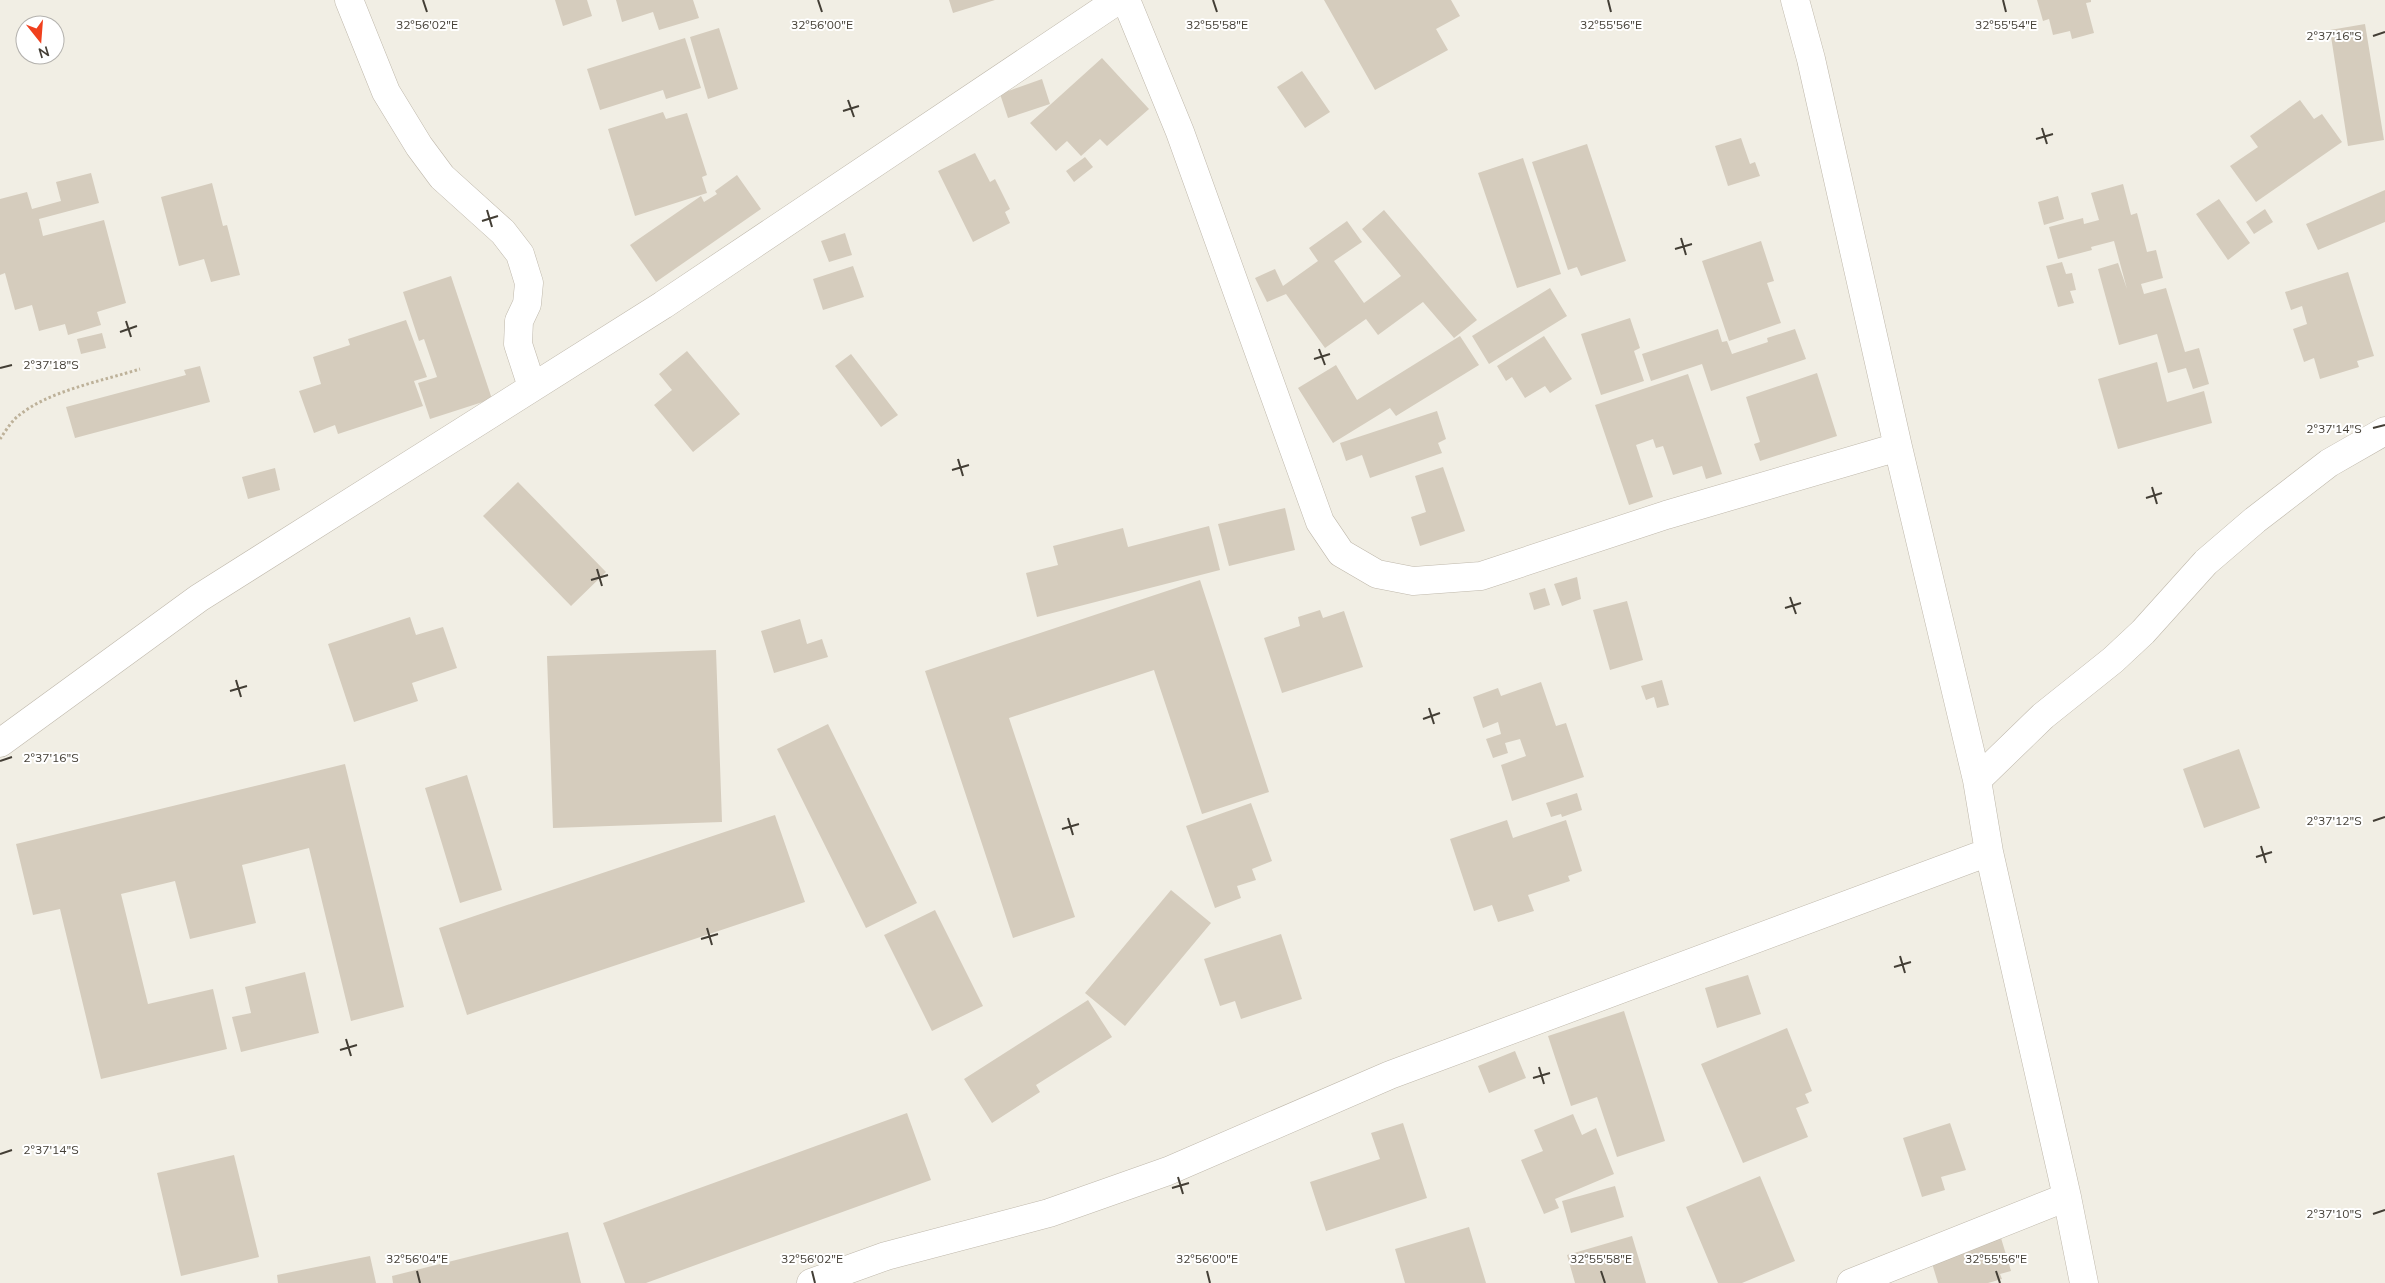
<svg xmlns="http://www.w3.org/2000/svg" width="2385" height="1283" viewBox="0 0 2385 1283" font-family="Mulish,sans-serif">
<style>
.building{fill:#d5ccbd}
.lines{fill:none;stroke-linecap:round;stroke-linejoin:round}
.minor-casing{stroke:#bfb8ab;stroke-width:29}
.path{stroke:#bdb199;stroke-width:3;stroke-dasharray:2.5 2.5;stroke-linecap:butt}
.minor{stroke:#fff;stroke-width:28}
.ticks{fill:none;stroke:#433e35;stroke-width:2}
.ticks-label{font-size:12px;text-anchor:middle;fill:#433e35;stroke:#fff;stroke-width:4;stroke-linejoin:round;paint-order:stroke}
</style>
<rect width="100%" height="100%" fill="#f1eee4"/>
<path class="building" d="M555 0H587L592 16 563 26Z
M616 0H693L699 18 659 30 653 12 622 22Z
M949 0H995L953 13Z
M1324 0H1451L1460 16 1436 29 1448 50 1375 90Z
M2037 0H2091V2L2086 3 2094 33 2072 39 2070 31 2053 35 2049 19 2043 21Z
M2365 24 2384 140 2348 146 2330 30Z
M719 28 738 89 708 99 690 37Z
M685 38 701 88 666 99 663 90 600 110 587 69Z
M1102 58 1149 109 1107 146 1100 139 1081 156 1067 141 1056 151 1030 123Z
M1302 71 1330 112 1305 128 1277 87Z
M1042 79 1050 104 1008 118 1000 94Z
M2300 100 2314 119 2322 114 2342 142 2256 202 2230 166 2258 147 2250 136Z
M663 112 666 119 687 113 707 175 702 177 707 193 635 216 608 129Z
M1741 138 1750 164 1755 162 1760 176 1728 186 1715 146Z
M1587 144 1626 261 1581 276 1577 267 1568 270 1532 162Z
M975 153 990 182 995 179 1010 209 1005 212 1010 223 973 242 938 171Z
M1085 157 1093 167 1074 182 1066 171Z
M1523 158 1561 274 1517 288 1478 173Z
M91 173 99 203 39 219 43 236 104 220 126 303 97 312 101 325 68 335 65 324 39 331 32 305 15 310 5 273 0 275V199L27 192 32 209 61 201 56 182Z
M737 175 761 209 656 282 630 245 701 196 704 202 717 194 715 191Z
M212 183 223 226 227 225 240 275 211 282 204 259 179 266 161 197Z
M2123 184 2131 215 2137 213 2147 252 2156 250 2163 278 2141 284 2144 294 2166 288 2185 352 2199 348 2209 384 2193 389 2186 368 2168 373 2157 334 2119 345 2098 269 2118 263 2127 289 2114 241 2091 247 2092 250 2058 259 2049 227 2083 218 2084 224 2099 220 2091 193Z
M2385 190V222L2318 250 2306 224Z
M2058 196 2064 219 2044 225 2038 202Z
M2219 199 2250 243 2228 260 2196 214Z
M2265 209 2273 222 2254 234 2246 222Z
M1384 210 1477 320 1454 338 1423 302 1378 335 1366 319 1325 348 1286 294 1267 302 1255 278 1275 269 1283 286 1318 261 1309 248 1347 221 1362 242 1334 261 1364 303 1401 276 1362 229Z
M845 233 852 255 829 262 821 241Z
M1761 241 1774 281 1767 283 1781 323 1729 341 1702 261Z
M2062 262 2066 274 2072 273 2076 290 2070 291 2074 303 2058 307 2046 266Z
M853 266 864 297 823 310 813 279Z
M2348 272 2374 356 2357 361 2359 367 2320 379 2314 358 2304 362 2293 329 2307 324 2302 306 2291 310 2285 292Z
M451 276 492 399 430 419 418 383 437 377 424 339 419 341 403 292Z
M1550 288 1567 316 1489 364 1472 336Z
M1630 318 1640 348 1634 351 1644 381 1601 395 1581 334Z
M406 320 427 377 414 381 423 406 338 434 335 425 314 433 299 391 321 384 313 357 350 345 348 339Z
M1718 329 1722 342 1727 341 1732 354 1768 342 1767 338 1795 329 1806 359 1711 391 1702 364 1651 381 1642 354Z
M102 333 106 348 81 354 77 339Z
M1460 336 1479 365 1396 416 1390 408 1333 443 1298 388 1336 365 1357 400Z
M1544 336 1572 379 1550 393 1545 386 1525 398 1512 377 1506 381 1497 366Z
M687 351 740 414 693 452 654 405 672 390 659 374Z
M851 354 898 415 881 427 835 366Z
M2157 362 2167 402 2204 391 2212 423 2118 449 2098 379Z
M200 366 210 402 75 438 66 407 186 375 184 370Z
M1817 373 1837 436 1760 461 1754 444 1760 442 1746 397Z
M1688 374 1722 474 1706 479 1702 466 1673 475 1663 446 1656 448 1653 439 1636 445 1653 497 1629 505 1595 405Z
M1437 411 1446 439 1438 443 1442 453 1370 478 1362 455 1346 461 1340 443Z
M1443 467 1465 531 1420 546 1411 517 1426 512 1415 476Z
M275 468 280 490 248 499 242 477Z
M518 482 606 572 571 606 483 516Z
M1285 508 1295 550 1229 566 1218 524Z
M1209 526 1220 570 1037 617 1026 573 1058 565 1053 546 1123 528 1128 547Z
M1577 577 1581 599 1562 606 1554 584Z
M1200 580 1269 792 1202 814 1154 670 1009 718 1075 917 1013 938 925 671Z
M1545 588 1550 605 1534 610 1529 593Z
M1627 601 1643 660 1610 670 1593 610Z
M1320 610 1323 618 1344 611 1363 667 1282 693 1264 638 1300 626 1298 617Z
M410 617 416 635 443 627 457 668 412 683 418 701 354 722 328 644Z
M800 619 807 644 822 639 828 657 774 673 761 631Z
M716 650 722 822 553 828 547 656Z
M1662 680 1669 705 1657 708 1654 697 1646 700 1641 686Z
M1541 682 1556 726 1566 723 1584 777 1512 801 1501 765 1526 756 1520 739 1505 743 1508 753 1493 758 1486 739 1501 734 1498 722 1483 728 1473 697 1498 688 1501 696Z
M828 724 917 903 866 928 777 749Z
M2239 749 2260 808 2204 828 2183 769Z
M345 764 404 1007 351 1021 309 848 242 865 256 923 190 939 175 881 121 894 148 1004 213 989 227 1049 101 1079 60 909 33 915 16 844Z
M467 775 502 890 460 903 425 788Z
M1577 793 1582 810 1562 817 1561 814 1551 817 1546 803Z
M1251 803 1272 861 1252 869 1256 880 1237 886 1241 898 1215 908 1186 826Z
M775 815 805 902 467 1015 439 928Z
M1507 820 1513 838 1566 820 1582 871 1568 876 1570 881 1528 895 1534 911 1498 922 1492 905 1474 911 1450 839Z
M1171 890 1211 923 1125 1026 1085 993Z
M935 910 983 1006 932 1031 884 935Z
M1281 934 1302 999 1241 1019 1235 1001 1220 1006 1204 959Z
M305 972 319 1033 241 1052 232 1017 251 1013 245 987Z
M1748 975 1761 1014 1717 1028 1705 988Z
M1088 1000 1112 1037 1036 1085 1040 1092 992 1123 964 1079Z
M1624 1011 1665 1141 1617 1157 1597 1097 1571 1106 1548 1036Z
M1787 1028 1812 1091 1805 1094 1809 1103 1796 1108 1808 1137 1743 1163 1701 1064Z
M1515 1051 1526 1078 1489 1093 1478 1066Z
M907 1113 931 1180 646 1283H625L603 1223Z
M1573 1114 1582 1135 1596 1128 1614 1174 1555 1199 1559 1208 1544 1214 1521 1160 1543 1151 1534 1130Z
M1403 1123 1427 1198 1326 1231 1310 1182 1380 1159 1371 1133Z
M1950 1123 1966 1170 1941 1177 1945 1190 1922 1197 1903 1138Z
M234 1155 259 1257 181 1276 157 1173Z
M1760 1176 1795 1261 1742 1283H1718L1686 1207Z
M1615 1186 1624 1217 1571 1233 1562 1201Z
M1469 1227 1486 1283H1405L1395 1249Z
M568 1232 581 1283H393L392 1276Z
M1632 1236 1646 1283H1575L1567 1255Z
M2001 1238 2011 1271 2000 1274 2002 1279 1988 1283H1938L1931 1260Z
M370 1256 376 1283H278L277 1275Z"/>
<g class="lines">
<defs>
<path id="minor" d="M349 0 386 92 419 146 442 177 503 232 520 254 529 283 527 304 519 321 518 344 532 387
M1126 0 1180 132 1320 522 1341 553 1377 574 1413 581 1481 576 1666 515 1898 447
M1795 0 1811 59 1898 447 1977 780 1989 852 2067 1197 2084 1283
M0 743 199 598 663 305 1118 0
M1977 780 2043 716 2113 660 2143 632 2206 562 2255 520 2329 463 2385 431
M811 1283 886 1256 1049 1213 1168 1171 1390 1075 1989 852
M1851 1283 2067 1197"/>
</defs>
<use href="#minor" class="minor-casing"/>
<path class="path" d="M0 439C5 432 10 423 17 417 47 391 102 381 140 369"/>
<use href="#minor" class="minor"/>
</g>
<path class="ticks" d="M423 0 427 12M818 0 822 12M1213 0 1217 12M1608 0 1611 12M2003 0 2006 12M2373 36 2385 32M848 100 854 117M843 111 859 106M2042 128 2047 144M2036 139 2053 134M487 210 492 227M482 221 498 216M1681 238 1686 255M1675 249 1692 244M126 321 131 337M120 332 137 326M1319 349 1325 365M1314 359 1330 354M0 368 12 365M2373 428 2385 425M958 459 963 476M952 470 969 465M2152 487 2157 504M2146 498 2162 493M597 569 602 586M591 580 608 575M1790 597 1796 614M1785 608 1801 603M236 680 241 697M230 691 247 686M1429 708 1434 724M1423 719 1440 713M0 761 12 757M1068 818 1073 835M2373 821 2385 817M1062 829 1079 824M2261 846 2266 863M2256 857 2272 852M707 928 712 945M701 939 718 934M1900 956 1905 973M1894 967 1911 962M346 1039 351 1056M340 1050 357 1045M1539 1067 1544 1084M1533 1078 1550 1073M0 1154 12 1150M1178 1177 1183 1194M1172 1188 1189 1183M2373 1214 2385 1210M417 1271 420 1283M812 1271 815 1283M1207 1271 1210 1283M1601 1271 1605 1283M1996 1271 2000 1283"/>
<g class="ticks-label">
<text x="427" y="29">32°56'02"E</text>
<text x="822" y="29">32°56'00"E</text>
<text x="1217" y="29">32°55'58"E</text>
<text x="1611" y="29">32°55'56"E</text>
<text x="2006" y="29">32°55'54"E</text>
<text x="2334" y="40">2°37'16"S</text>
<text x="51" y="369">2°37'18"S</text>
<text x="2334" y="433">2°37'14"S</text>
<text x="51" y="762">2°37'16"S</text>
<text x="2334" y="825">2°37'12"S</text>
<text x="51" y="1154">2°37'14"S</text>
<text x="2334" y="1218">2°37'10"S</text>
<text x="417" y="1263">32°56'04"E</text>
<text x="812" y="1263">32°56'02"E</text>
<text x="1207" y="1263">32°56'00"E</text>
<text x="1601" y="1263">32°55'58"E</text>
<text x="1996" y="1263">32°55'56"E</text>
</g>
<g transform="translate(40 40) rotate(163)"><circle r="24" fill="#ffffff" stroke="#b4b2ae"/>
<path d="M0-4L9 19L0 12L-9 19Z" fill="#f0401d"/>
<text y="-8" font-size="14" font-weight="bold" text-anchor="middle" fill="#433e35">N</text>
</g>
</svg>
